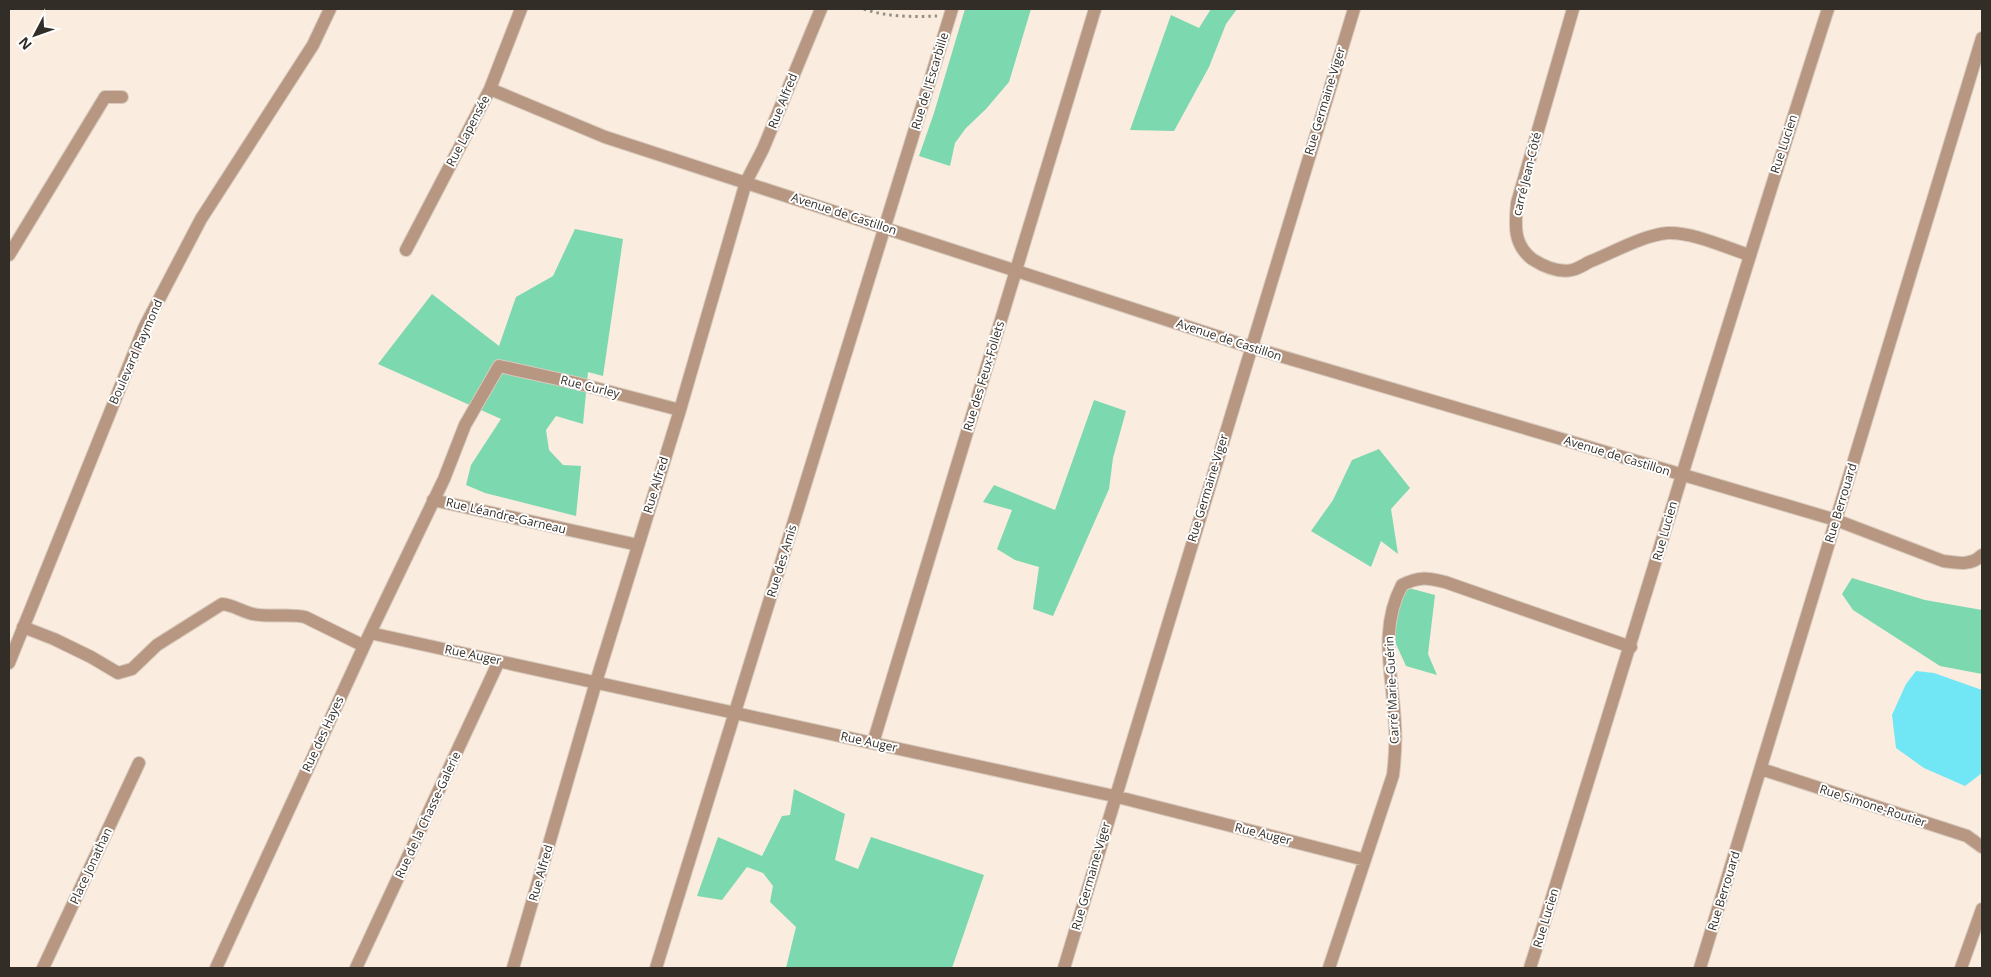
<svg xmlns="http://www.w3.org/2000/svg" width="1991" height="977" viewBox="0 0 1991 977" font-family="'Open Sans',sans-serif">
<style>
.green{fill:#7cd8af}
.water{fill:#71e7f5}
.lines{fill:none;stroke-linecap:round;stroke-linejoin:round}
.minor-casing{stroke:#d6cabd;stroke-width:14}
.path{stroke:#968d83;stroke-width:3;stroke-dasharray:2.5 4;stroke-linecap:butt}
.minor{stroke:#b79782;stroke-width:12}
.labels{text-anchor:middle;stroke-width:4;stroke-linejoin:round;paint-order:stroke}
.street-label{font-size:12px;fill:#322d27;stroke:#fff}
</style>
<rect width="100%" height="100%" fill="#faecde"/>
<path class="green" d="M965 9H1031L1009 82 986 109 966 128 955 143 950 166 919 156 934 113Z
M1211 9H1237L1226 24 1209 67 1174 131 1130 130 1171 15 1199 28Z
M575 229 623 239 603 376 588 372 583 424 556 416 546 430 549 450 563 465 581 466 576 516 485 493 466 485 471 465 501 419 378 364 432 294 499 346 516 297 553 276Z
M1094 400 1126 411 1113 458 1109 489 1053 616 1033 609 1039 567 1015 560 997 549 1012 510 983 502 994 485 1055 510Z
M1379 449 1410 488 1391 509 1398 554 1381 541 1371 567 1311 531 1333 500 1352 460Z
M1852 578 1925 600 1982 610V674L1940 666 1853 610 1842 594Z
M1405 587 1435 595 1428 654 1437 675 1406 666 1396 644 1394 627Z
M794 789 845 814 835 860 858 869 871 837 984 875 952 968H786L796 927 770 902 773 886 763 873 747 867 722 900 697 896 718 837 762 856 782 816 790 815Z"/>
<path class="water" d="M1916 671 1934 673 1982 690V773L1965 786 1924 768 1896 748 1892 715 1906 684Z"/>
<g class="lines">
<defs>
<path id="minor" d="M1573 9 1517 203C1515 225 1513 244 1532 259 1543 266 1558 273 1572 270 1577 269 1584 265 1589 262 1612 253 1643 235 1668 233 1692 232 1725 247 1749 255
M490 89 605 137 1250 347 1836 520 1943 561C1958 563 1971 566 1982 555
M406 250 490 89 521 9
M9 255 105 97H122
M433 500 638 545
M23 627 54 639 91 657 118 673 132 669 157 645 222 604C234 605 242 612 253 614 270 618 288 613 305 617L364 646
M370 633 1114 796 1365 860
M9 663 144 328 201 219 313 45 330 9
M873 743 1095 9
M1761 769 1967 836 1982 847
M43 968 139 763
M216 968 370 633 444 479 465 425 499 366 576 383 680 410
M356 968 499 661
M513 968 596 682 680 410 746 182 763 149 821 9
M656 968 952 9
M1064 968 1354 9
M1329 968 1393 775C1395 758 1396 742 1395 725 1393 676 1378 630 1402 585 1419 576 1427 578 1445 582L1631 647
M1530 968C1630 649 1725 328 1828 9
M1700 968 1982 38
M1961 968 1982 909"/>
</defs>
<use href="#minor" class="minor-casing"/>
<path class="path" d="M864 9C886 17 913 17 937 16"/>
<use href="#minor" class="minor"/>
</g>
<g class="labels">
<g class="street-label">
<text transform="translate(930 81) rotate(-73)" y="4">Rue de l'Escarbille</text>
<text transform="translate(783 101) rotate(-68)" y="4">Rue Alfred</text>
<text transform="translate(1325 101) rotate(-73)" y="4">Rue Germaine-Viger</text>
<text transform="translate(468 131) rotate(-62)" y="4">Rue Lapensée</text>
<text transform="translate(1784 144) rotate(-72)" y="4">Rue Lucien</text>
<text transform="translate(1527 174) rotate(-76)" y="4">carré Jean-Côté</text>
<text transform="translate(844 214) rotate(18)" y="4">Avenue de Castillon</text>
<text transform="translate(1229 340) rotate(18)" y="4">Avenue de Castillon</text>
<text transform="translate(136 352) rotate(-66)" y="4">Boulevard Raymond</text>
<text transform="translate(984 376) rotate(-73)" y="4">Rue des Feux-Follets</text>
<text transform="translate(590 387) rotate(14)" y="4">Rue Curley</text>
<text transform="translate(1617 456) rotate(17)" y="4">Avenue de Castillon</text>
<text transform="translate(656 485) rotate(-73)" y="4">Rue Alfred</text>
<text transform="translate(1208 488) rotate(-73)" y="4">Rue Germaine-Viger</text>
<text transform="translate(1841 503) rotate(-73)" y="4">Rue Berrouard</text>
<text transform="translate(506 516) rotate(13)" y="4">Rue Léandre-Garneau</text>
<text transform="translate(1665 531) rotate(-74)" y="4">Rue Lucien</text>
<text transform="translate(782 561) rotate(-73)" y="4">Rue des Amis</text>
<text transform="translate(473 655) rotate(12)" y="4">Rue Auger</text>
<text transform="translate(1392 690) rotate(-93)" y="4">Carré Marie-Guérin</text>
<text transform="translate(323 734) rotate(-65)" y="4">Rue des Hayes</text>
<text transform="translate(869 742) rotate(12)" y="4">Rue Auger</text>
<text transform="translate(1873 806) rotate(18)" y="4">Rue Simone-Routier</text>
<text transform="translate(428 815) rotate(-65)" y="4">Rue de la Chasse-Galerie</text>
<text transform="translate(1263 834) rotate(14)" y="4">Rue Auger</text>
<text transform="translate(91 866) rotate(-65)" y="4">Place Jonathan</text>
<text transform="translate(541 873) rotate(-74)" y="4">Rue Alfred</text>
<text transform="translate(1091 876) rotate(-74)" y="4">Rue Germaine-Viger</text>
<text transform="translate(1724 891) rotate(-73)" y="4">Rue Berrouard</text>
<text transform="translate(1546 918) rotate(-73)" y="4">Rue Lucien</text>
</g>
</g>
<rect width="1991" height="977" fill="none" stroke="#322d27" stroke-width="20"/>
<g transform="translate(35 35) rotate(229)" stroke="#ffffff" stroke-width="4" paint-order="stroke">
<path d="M0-4L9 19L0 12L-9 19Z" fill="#322d27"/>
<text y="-8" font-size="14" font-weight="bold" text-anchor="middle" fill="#322d27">N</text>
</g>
</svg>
